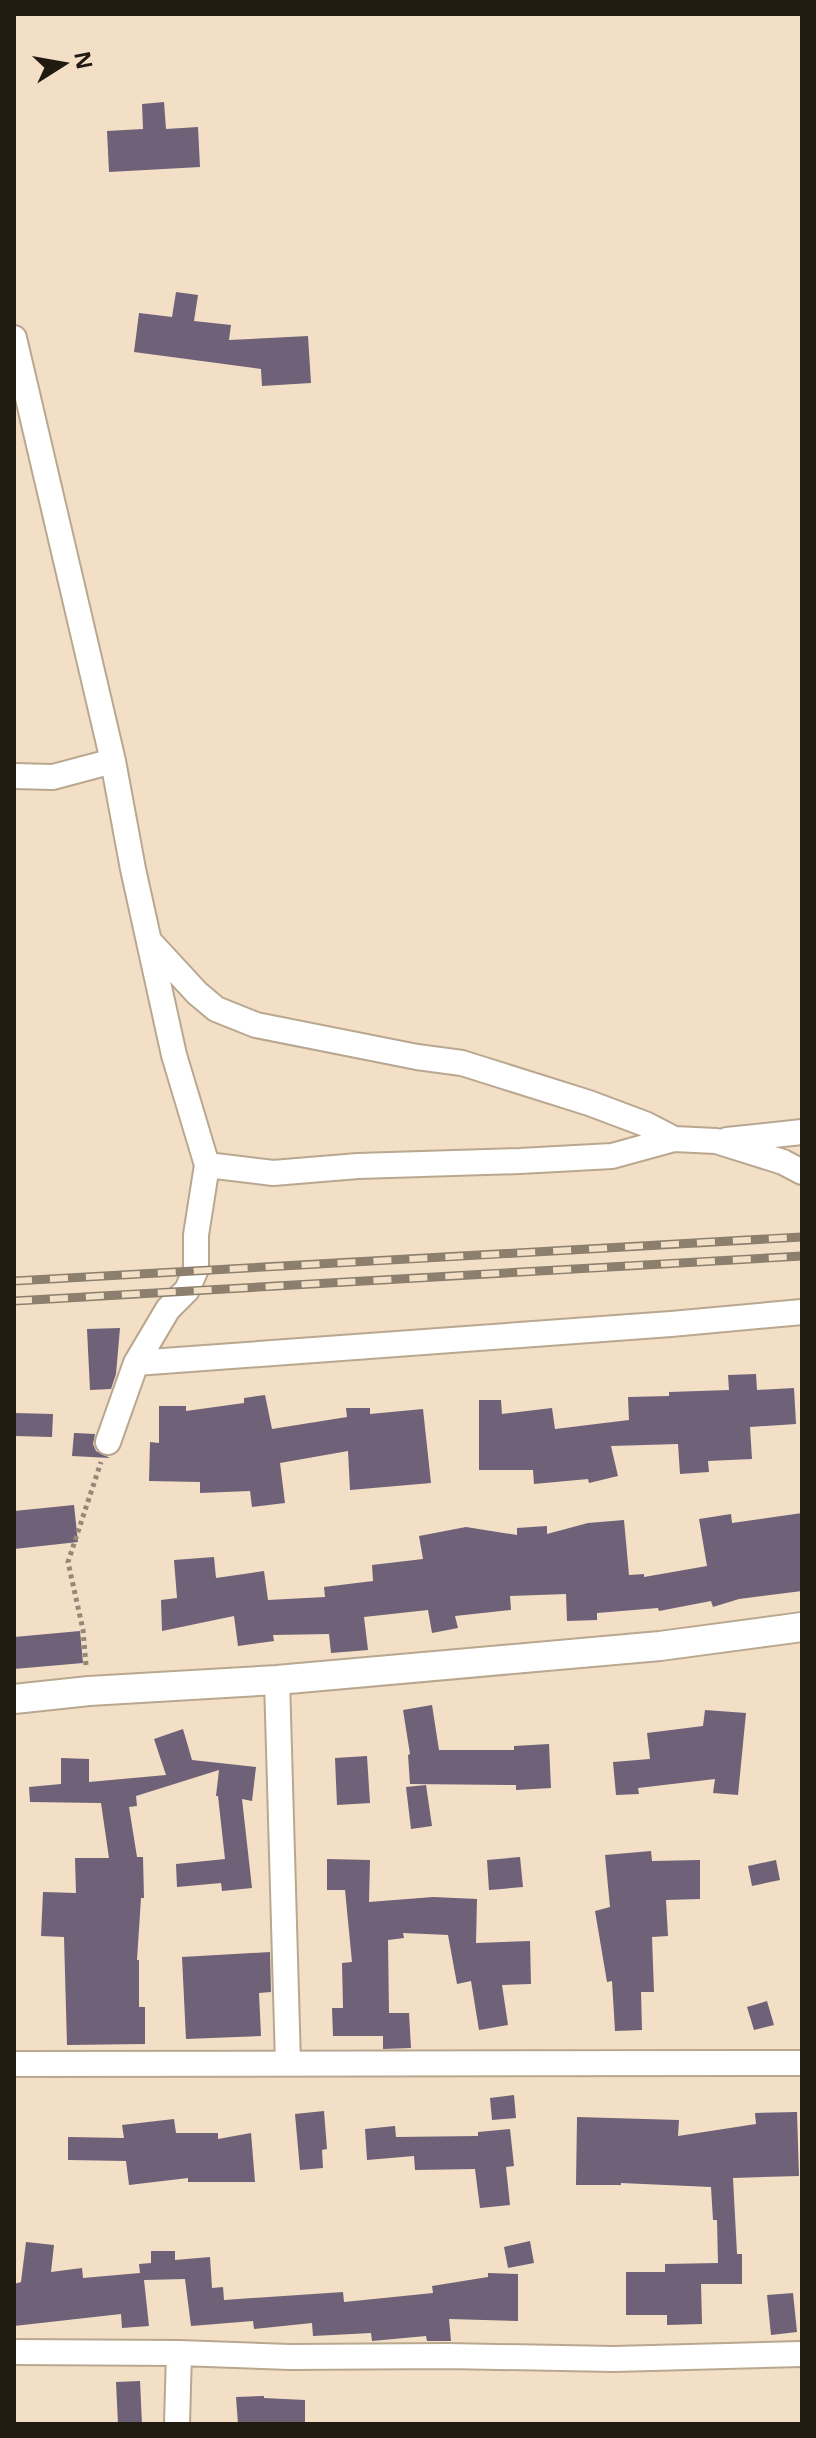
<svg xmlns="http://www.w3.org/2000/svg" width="816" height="2438" viewBox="0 0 816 2438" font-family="'Open Sans',sans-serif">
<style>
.building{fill:#6f6177}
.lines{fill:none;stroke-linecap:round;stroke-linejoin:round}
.minor-casing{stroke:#b9a78f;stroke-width:28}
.tertiary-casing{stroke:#b9a78f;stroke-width:32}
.path{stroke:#958876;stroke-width:5;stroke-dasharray:4 4;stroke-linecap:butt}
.minor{stroke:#fff;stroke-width:24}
.tertiary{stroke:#fff;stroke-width:28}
.rail-casing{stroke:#8c7f6d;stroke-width:9}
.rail{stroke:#f2dfc6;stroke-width:6;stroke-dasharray:18;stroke-linecap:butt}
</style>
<rect width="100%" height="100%" fill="#f2dfc6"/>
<path class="building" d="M164 102 166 129 198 127 200 167 109 172 107 131 143 129 142 104Z
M176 292 198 295 194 321 231 325 229 340 308 336 311 383 262 386 261 369 134 352 139 313 172 317Z
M120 1328 116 1374 111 1389 90 1390 87 1329Z
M756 1374 757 1390 794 1388 796 1424 750 1427 752 1459 708 1461 709 1472 680 1474 678 1444 611 1446 618 1476 589 1483 588 1479 534 1484 533 1470H479V1400H501L502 1414 552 1408 555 1429 629 1420 628 1397 669 1396V1392L729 1390 728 1375Z
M265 1395 272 1429 347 1417 346 1408H370V1414L423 1409 431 1483 350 1490 348 1451 280 1463 285 1503 252 1507 250 1491 200 1493V1482L149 1481 150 1442 159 1443V1406H186V1411L244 1403V1398Z
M14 1413 53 1414 52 1437 14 1436Z
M74 1433 95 1434 93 1444 96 1451 110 1458 72 1456Z
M74 1505 78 1542 14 1549V1511Z
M802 1513V1591L739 1599 713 1607 711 1601 659 1611 658 1608 597 1613V1620L567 1621 566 1594 510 1596 511 1610 455 1616 458 1628 432 1633 428 1610 364 1617 368 1650 331 1653 329 1634 273 1635 274 1641 238 1646 234 1616 162 1631 161 1600 177 1598 174 1560 214 1557 216 1578 264 1571 268 1600 325 1597 324 1587 373 1581 372 1565 423 1559 419 1536 466 1527 517 1535V1528L547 1526V1534L588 1523 624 1520 629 1575 644 1574V1577L707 1566 699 1519 731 1514 732 1523Z
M80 1631 83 1663 14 1669V1637Z
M432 1705 439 1750H514V1746L549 1744 551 1788 516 1790V1785L410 1784 408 1755 410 1754 403 1710Z
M705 1710 746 1713 738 1795 713 1793 715 1779 638 1788 639 1794 616 1795 613 1762 650 1759 647 1733 703 1726Z
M183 1729 192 1760 256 1767 252 1801 242 1799 252 1888 222 1891 221 1883 177 1887 176 1864 225 1859 218 1796H216L219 1770 136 1796 137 1806 129 1807 137 1857H143L144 1898H141L137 1960H139V2007H145V2044L67 2045 64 1937 41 1936 43 1892 76 1893 75 1858H109L101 1803 30 1802 29 1787 61 1784V1758L89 1759V1782L166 1775 154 1739Z
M367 1756 370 1803 337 1805 335 1758Z
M426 1785 432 1826 411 1829 406 1787Z
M651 1851 652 1861 700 1860V1899L666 1900 668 1936 652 1937 654 1992H641L642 2030 615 2031 612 1981 607 1982 595 1911 610 1907 605 1855Z
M520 1857 523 1887 489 1890 487 1860Z
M327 1859 370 1860 369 1902 433 1897 477 1899 476 1943 530 1941 531 1984 502 1985 508 2025 479 2030 471 1981 457 1984 448 1935 403 1933 404 1938 388 1940 389 2013H409L411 2048 383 2049V2036H333L332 2008H343L342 1963 352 1962 345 1890H327Z
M776 1860 780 1880 752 1886 748 1866Z
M270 1952 271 1992 259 1993 261 2036 186 2039 182 1957Z
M767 2001 774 2025 754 2030 747 2007Z
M514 2095 516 2118 492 2120 490 2098Z
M324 2111 327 2149 322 2150 323 2168 300 2170 295 2114Z
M797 2112 799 2176 733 2178 737 2254H742V2284H701L702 2324 667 2325V2315H626V2272H665V2264L718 2263 717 2220H713L711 2187 621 2183V2185H576L577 2117 679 2120 678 2136 756 2124 755 2113Z
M174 2119 176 2133H218V2139L251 2133 255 2182H188V2178L129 2185 126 2161 68 2160V2137L124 2138 122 2125Z
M395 2126 396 2137 478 2136V2132L510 2129 514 2166 506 2167 510 2205 480 2208 475 2169 415 2170 414 2156 367 2160 365 2129Z
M530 2241 534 2263 508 2268 504 2247Z
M26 2242 54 2245 51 2272 82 2268 83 2278 140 2273 139 2264 151 2263V2251H175V2260L210 2257 212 2288 223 2287 224 2300 343 2292 344 2302 433 2293 432 2286 488 2277V2273L518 2274V2321L449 2319 451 2341H427L426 2336 372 2341 371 2333 313 2336 312 2323 254 2329 253 2321 191 2326 185 2279 144 2280 149 2326 122 2328 121 2314 14 2326V2284L21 2282Z
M793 2293 797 2332 771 2335 767 2295Z
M140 2381 142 2424H118L116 2382Z
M264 2396V2398L305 2400V2424H238L236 2397Z"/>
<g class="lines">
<defs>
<path id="minor" d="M14 338 113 761 53 777 14 776
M113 761 133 869 174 1055 207 1165 196 1235V1269L187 1290 168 1309 136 1363
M149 941 197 993 216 1009 256 1025 417 1057 462 1063 589 1103 645 1124 674 1139
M727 1140 802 1132
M207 1165 273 1173 358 1166 520 1161 612 1156 674 1139 716 1141 783 1162 802 1172
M108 1442 136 1363 671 1324 802 1312
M277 1680 288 2063
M14 2064 802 2063
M14 2352 179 2353 290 2357 447 2356 614 2359 802 2354
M177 2424 179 2353"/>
<path id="tertiary" d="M14 1699 89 1691 277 1680 660 1646 802 1627"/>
</defs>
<use href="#minor" class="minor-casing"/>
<use href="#tertiary" class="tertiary-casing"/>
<path class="path" d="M86 1665 83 1630 68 1562 101 1462"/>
<use href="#minor" class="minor"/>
<use href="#tertiary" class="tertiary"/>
<defs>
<path id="rail" d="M14 1281 802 1237
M14 1301 802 1256"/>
</defs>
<use href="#rail" class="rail-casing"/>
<use href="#rail" class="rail"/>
</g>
<rect width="816" height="2438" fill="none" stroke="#201a10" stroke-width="32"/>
<g transform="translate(64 64) rotate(79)" stroke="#f2dfc6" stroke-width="6" paint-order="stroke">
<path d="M0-6L14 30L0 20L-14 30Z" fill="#201a10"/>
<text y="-12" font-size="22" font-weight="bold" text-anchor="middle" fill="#201a10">N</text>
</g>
</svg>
